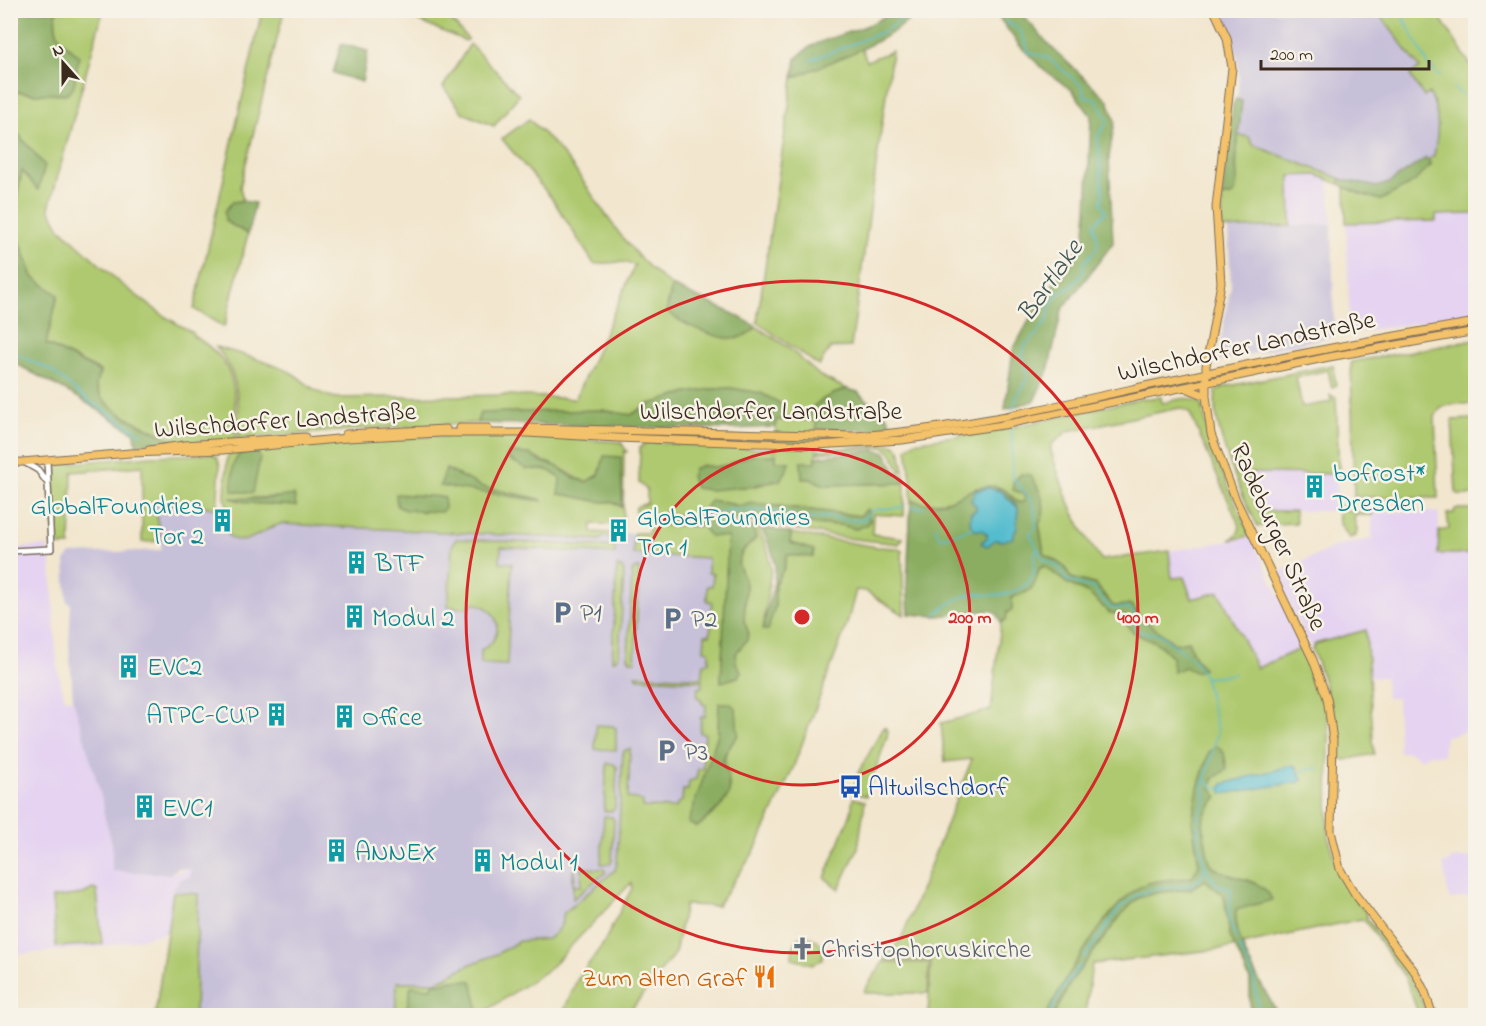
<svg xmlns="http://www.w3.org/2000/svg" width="1486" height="1026" viewBox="0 0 1486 1026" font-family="'Indie Flower',sans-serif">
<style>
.built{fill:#e5d3f1}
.industrial{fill:#c7c0d9}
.green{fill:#afc96f;stroke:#757a46;stroke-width:1.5;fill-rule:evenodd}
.forest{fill:#8bad62;stroke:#636c40;stroke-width:1.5;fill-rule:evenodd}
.water{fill:#52bcce;stroke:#467376;stroke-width:1.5}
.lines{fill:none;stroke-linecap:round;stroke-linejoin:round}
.stream{stroke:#52bcce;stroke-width:1.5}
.minor-casing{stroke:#7b6c5c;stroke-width:8}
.major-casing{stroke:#7b6c5c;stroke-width:9}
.minor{stroke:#fff;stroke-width:5}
.major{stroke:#f3c26a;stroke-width:7}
.ring{fill:none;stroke:#d62828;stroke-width:3}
.labels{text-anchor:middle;stroke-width:5;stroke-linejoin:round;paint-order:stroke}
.street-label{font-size:26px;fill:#3b2a1e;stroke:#f7f3e8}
.culture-label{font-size:26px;fill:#0d838f;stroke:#f7f3e8;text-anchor:start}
.service-label{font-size:26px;fill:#4e5e75;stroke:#f7f3e8;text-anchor:start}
.transit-label{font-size:26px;fill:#164399;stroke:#f7f3e8;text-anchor:start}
.worship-label{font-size:26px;fill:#5b616d;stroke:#f7f3e8;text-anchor:start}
.food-label{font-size:26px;fill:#c56008;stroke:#f7f3e8;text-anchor:end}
.water-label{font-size:27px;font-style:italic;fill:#425653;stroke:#f7f3e8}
.centre{fill:#d62828;stroke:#f7f3e8;stroke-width:3}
.ring-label{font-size:18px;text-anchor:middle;font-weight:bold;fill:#d62828;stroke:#f7f3e8;stroke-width:5;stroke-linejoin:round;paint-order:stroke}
</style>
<rect width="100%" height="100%" fill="#f7f3e8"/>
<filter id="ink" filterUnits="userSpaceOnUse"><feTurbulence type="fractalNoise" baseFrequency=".0167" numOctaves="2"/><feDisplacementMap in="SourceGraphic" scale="12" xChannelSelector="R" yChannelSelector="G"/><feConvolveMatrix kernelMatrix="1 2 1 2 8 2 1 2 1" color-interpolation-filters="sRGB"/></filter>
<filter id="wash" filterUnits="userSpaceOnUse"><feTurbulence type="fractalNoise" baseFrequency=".008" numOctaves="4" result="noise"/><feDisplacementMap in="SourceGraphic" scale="24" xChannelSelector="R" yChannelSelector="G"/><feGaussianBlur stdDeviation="1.35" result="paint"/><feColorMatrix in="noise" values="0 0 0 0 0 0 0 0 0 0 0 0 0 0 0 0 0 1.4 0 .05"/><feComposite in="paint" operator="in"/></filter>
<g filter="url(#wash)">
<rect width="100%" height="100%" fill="#f2e6ce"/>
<path class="built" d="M1317 175 1329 180 1332 224 1291 226 1290 176Z
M1475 214V313L1353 333 1350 331 1346 223 1436 221V215Z
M1247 473 1336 474 1338 511H1259Z
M1372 512H1437L1439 514 1438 553 1475 554V723L1461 733 1445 736 1443 755 1430 754 1420 759 1409 751 1399 753 1397 698H1386L1385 677 1368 678 1365 631 1315 644 1312 649 1275 574 1339 545 1372 539Z
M1250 536 1304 647 1257 668 1219 592 1192 599 1172 579 1169 551 1248 538Z
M47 546 51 564 57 666 65 699H73L104 807 103 811 112 844 113 871 170 874 191 868 190 877 174 887 166 933 103 947 11 955 10 548Z
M1475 857V897L1449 899 1443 863 1450 862V859Z"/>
<path class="industrial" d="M1221 11H1377L1420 69 1411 76 1424 97 1429 93 1433 99 1439 129 1434 156 1379 193 1292 162 1253 145 1249 137 1235 135 1239 74 1237 55 1230 30Z
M1332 224 1334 336 1220 361 1218 355 1231 286 1228 229Z
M154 502 204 506 217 509V515H228V510L590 532 614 533 615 530H623V533H649V524L728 537 718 734 688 823 549 969 480 1015H155L174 887 181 879 190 877 191 869 178 868 170 874 112 871V844L103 811 104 807 73 699 69 644 71 604 67 602 65 561 71 554 162 550Z"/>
<path class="green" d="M57 11H103L49 208 60 228 120 283 164 316 193 333 192 335C241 363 234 390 236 440L179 443 116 412 100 396 96 384 100 371 46 344 58 295 33 277 12 220 22 170 19 135 11 133V91L38 94 58 39 55 19Z
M262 11H284L240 187 243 201 232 202 225 221 248 234 224 327 194 309Z
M404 11H443L468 39 466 41 408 17Z
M1377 11H1436L1475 72V214L1436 215V221L1346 223 1345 187 1360 194 1381 200 1431 166 1428 160 1434 156C1438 135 1441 113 1429 93L1424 97 1410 75 1420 68Z
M470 44 519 95 494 126 463 113 443 87Z
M861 48 867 61 892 51 851 347 830 348 819 366 757 322 793 78Z
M529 119C543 133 558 147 570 163 604 209 624 251 672 286L667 306 671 314C686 324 718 341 736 338 744 337 751 332 757 327L788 347 820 376 847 389 833 394 817 420 816 441 817 439 883 437 884 439 817 441 816 462 810 479 825 485 905 483 904 516 873 514 872 534 903 538 899 544 846 538 759 523 840 525 856 529 860 516 753 503 739 506 723 501 704 509 706 516 635 514 636 507 647 503V490L639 483 640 448 647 442 776 450V441L643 435 776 438V420H786L761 393 731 388 710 389 648 404 631 415 602 410 480 413 477 423 362 429 239 439C237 402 242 377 216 347 238 353 273 363 292 373 311 385 312 393 337 398L509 395 575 399 635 265 621 262 594 264 553 200 502 139ZM776 454 775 461 789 462 779 481C768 482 750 489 740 487 729 484 712 471 701 465L715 467 733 464 752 455 767 457Z
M1238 135 1249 137 1253 145 1341 179 1339 184 1317 175 1290 176 1291 226 1222 229V196H1231L1235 193Z
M1475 340V404C1461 404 1441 400 1435 417L1438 498 1354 497 1351 362Z
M1333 365 1336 385 1332 388 1328 370 1296 377 1302 407 1331 402 1330 395 1336 398 1339 474 1248 473 1259 511H1295L1296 523 1270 524 1258 527C1242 496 1210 425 1216 391L1224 387Z
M1161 397 1162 403C1174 401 1189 394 1199 403L1201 401 1212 450 1250 536 1230 540 1237 535 1240 527 1192 418 1189 412 1180 408 1068 431 1051 445V451C1062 488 1078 530 1102 560L1169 551 1172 578 1184 577 1192 599 1219 592 1257 668 1304 647 1324 697 1329 731 1328 826C1330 863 1346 887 1368 916L1366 917 1407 972 1419 995 1427 1015H1419L1405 977 1365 921 1361 919 1228 948 1092 964 1085 1015H928L931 961 884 960 883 958 901 940 972 759 945 762 941 723 991 710 1001 622 1006 620C1007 597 1024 584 1039 569L1044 566 1067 583 1089 594 1110 613 1122 614C1133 642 1138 630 1158 644 1163 647 1168 653 1172 657L1194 656 1188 641 1175 644 1138 615 1132 605 1113 606 1096 585 1071 578 1065 567 1044 554 1039 524 1024 493 1025 501 1019 503 1005 490 977 488 949 501 926 504 911 500V479L907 448 914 442 1008 428 1141 399Z
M1475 419V495H1459L1456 492 1452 420Z
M459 435H519L621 442 627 452H624L623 525 592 524V532L613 533V538L603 537 600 540 282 524C264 526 245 552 228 535V510L225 497 227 458 230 453 303 443ZM530 454C539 461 548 462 558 467 568 472 575 478 586 482L599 475 603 464 621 507 614 502C596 504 577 495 559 494L560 478 548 470 526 469ZM446 469 482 487 541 500 441 486ZM294 496 296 506 249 503 234 499ZM443 497 445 508C428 513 413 513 397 506Z
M889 444 895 445 900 449 904 471H900C896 461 893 451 883 447L818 453 819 450Z
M212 454 217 457 220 465 217 509 204 506 154 502 161 541 142 542V466L72 472 70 546H60L55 538 50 488 54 468 60 464 151 456Z
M1338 506H1343C1349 515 1362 512 1372 512V515H1355L1354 519 1357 529 1356 536 1349 538 1339 522Z
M1455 509H1475V554H1438L1439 531 1449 529 1447 514 1454 513Z
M649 524 702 526 728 537 721 682 738 676 741 671 736 663V653L747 640 748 631 744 621 746 583 738 563 743 551 756 538 753 527H758L768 551 771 569 763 630 775 606V584L784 568 787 555 813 557 802 546 790 543 791 533 877 547 897 548 902 551 904 615 865 591 856 590 847 624 793 768 754 852 717 906 685 905 675 953 627 1015H562L577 980 603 944 632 888 631 883 549 969 480 1015 395 1016 397 982H436L469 965 497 954 519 941 548 939 556 932 561 925 564 913 615 870 617 864 623 753 625 750 630 749 628 798 637 799 643 802V807L676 808 677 804 682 801 683 790H688L689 781 696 779 698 769H703V756H699V746H704L705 734 700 733 701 717H705L706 705 702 704 701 699 697 697 698 688 702 687V681L638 678 636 675 702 678 704 663 709 662V651L704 650 705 635H710L711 623H706V613H711L712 602 707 601V586H712L713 574 708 573V558L633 554 634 533H649ZM719 704 738 735C724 752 722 757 728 778 729 782 730 787 729 792 725 806 708 818 697 827L689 823 718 734Z
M456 539 615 547V554L501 547 500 562 512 563 507 665 481 664V650C508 637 499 604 470 603V608L448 607 452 546Z
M617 567 622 568 624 572 619 656 615 660H612Z
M639 568 635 661H631L628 657 632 572 634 569Z
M1366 630 1374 754 1345 760 1336 757C1335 716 1327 686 1312 649L1315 644Z
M596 725 612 726 616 728V750L595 749Z
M884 727 888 730 887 737 866 796 853 794 858 773Z
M607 763 614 764 617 767 615 808 612 811H604Z
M853 798 865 801 858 848 839 889 825 878 851 813Z
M604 816 612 817 614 820 612 861 610 864H601Z
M582 868 604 869 606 872 573 899V870H575L574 886H581Z
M93 889 97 891 102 944 56 947 52 898 83 894Z
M173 892 198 894 195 1015H155Z
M803 935 817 940 823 948 822 960 812 964 792 959C792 949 794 940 803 935Z
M883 962 929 963 928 993H865L864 991Z"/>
<path class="forest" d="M11 11H57C51 34 62 42 79 56L74 85 68 94H38L11 91Z
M891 11H916C901 38 824 64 793 78L796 58C801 54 806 49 812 46 836 33 870 30 891 11Z
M994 11H1019L1051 47 1108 100 1115 121 1109 157 1113 243 1062 310 1048 371 1034 401 1005 409 1013 350 1035 310 1084 241 1087 210 1091 116 1072 90 1045 71 1020 46Z
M341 44 368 51 362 82 333 73Z
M1236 99 1242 101 1236 158 1237 181 1235 193 1231 196H1222L1233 105Z
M10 133 19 135 45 166 38 190 22 171 12 220 33 277 58 295 46 344 100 372C99 376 96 381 96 385 99 411 158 432 179 443L136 445 135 433 79 398 11 361Z
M1426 158 1431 165 1414 182 1381 200 1360 194 1339 184 1341 179 1377 187 1389 183Z
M243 201 255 203 248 234 225 221V211L232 202Z
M672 286 734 314 757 327C751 332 744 337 737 338 720 341 678 323 667 311Z
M731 388 761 393 780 403 787 420H776V427L730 429 477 423 480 413 602 410 631 415C659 397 697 389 731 388Z
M847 389 858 392C865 403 882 404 890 422L881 430 816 429V421L805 420C810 402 830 395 847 389Z
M875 450 886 453 896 472 904 476 905 483 825 485 811 479H802L801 462H816V457Z
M257 451 260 458 253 493 232 491 233 465 239 454Z
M509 453 530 454 539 461 556 466 574 478 586 482 599 475 604 456 621 457 622 507 614 502C597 504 576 495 559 494L560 478 548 470 526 469 507 458Z
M776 454V461L789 462 786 472 779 481 765 482 754 486 710 490 695 488 691 476 694 469C704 463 705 467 716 467 730 467 740 457 752 455 761 454 767 457 776 454Z
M446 469 482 487 540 499 542 501 440 486Z
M1021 474 1030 475C1040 489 1050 508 1039 524L1044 554 1065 567 1071 578 1096 585 1113 606 1132 605 1138 615 1175 644 1188 641 1194 656 1203 668 1201 670 1195 672 1185 667 1173 672 1172 657C1168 653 1163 647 1158 644 1138 630 1133 642 1122 614L1110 613 1089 594 1067 583 1044 566 1039 569C1036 587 1031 593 1012 597V610L1007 612 1006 620 1001 622 997 614 991 610 938 616 909 614 907 583 911 500C924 504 938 505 952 499 964 494 978 485 992 486 1003 486 1011 496 1019 503L1025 501 1024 494 1013 490V482ZM998 489 1013 501 1018 508 1014 536 982 541 988 538 987 534 971 521V513L976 510V505L971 501C974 490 988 491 998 489Z
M396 494 444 497 445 508 441 512 405 510 397 506Z
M294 495 296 506 249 503 230 498 267 499Z
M711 500 739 506 753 503 860 516 867 509 870 520 867 525 856 529 840 525 759 523 730 520V523L753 527 756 538 742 552 738 563 746 584 744 621 748 631 747 640 736 653V662L741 671 738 677 721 682 728 537 710 536 702 526 649 524V519L706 521 704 509Z
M761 527 791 533 790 543 814 550 813 557 787 555 784 568 775 584V606L768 630H763C766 610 775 589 775 569 775 554 767 540 761 527Z
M719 703H729L736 708 738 735 725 753 723 762 728 773 729 793 722 805 697 827 688 823 718 734Z
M1217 746 1224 753 1227 769 1213 779 1211 788 1218 797C1203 813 1201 817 1205 839 1207 846 1207 856 1210 862 1221 881 1263 874 1272 900L1236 910C1233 941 1260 982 1275 1009L1276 1015H1250V980L1230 936 1224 896 1205 880 1190 889 1156 893 1138 898 1122 914 1072 980 1054 1015H1046C1063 982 1111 898 1146 884 1159 879 1178 880 1192 877L1199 865 1192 821 1198 788 1209 752Z
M451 980 472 981 478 1007 473 1012 467 1011 457 1015H410L407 1007 411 986 431 988 434 983H444Z"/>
<path class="water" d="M988 488 1001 491 1018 508 1017 527 1013 538 1002 541 995 540 987 546 981 543 987 538V534L981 530H975L970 523 971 513 976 510V505L971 501 975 491Z
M1294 765 1297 768 1302 780 1299 782 1223 794 1221 789 1223 784Z"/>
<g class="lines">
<path class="stream" d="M1003 10C1007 21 1006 26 1019 28L1029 52 1048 58 1082 86 1085 96 1096 100 1108 121 1098 136 1103 195 1101 202 1106 212 1094 224 1098 241 1097 248 1084 263 1083 273 1070 288 1060 292 1051 303 1047 321 1036 335 1025 345 1022 355C1037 389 1016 383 1013 410
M1399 10 1428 64 1440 77
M811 60 885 31 907 15V10
M1453 88 1468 99 1476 107
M10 351 52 371 87 400 142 434
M1012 427V477L1034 504 1036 528 1030 534 1043 559 1060 568 1066 580 1093 588 1110 608H1128L1133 612 1138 631 1161 635 1196 662 1205 678 1218 732 1204 783 1205 802 1198 816V838L1205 867 1202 877 1191 885 1153 889 1137 895 1120 908 1084 958
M912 507 924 508
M935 527 939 537 941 538 973 528
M716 531 718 513 729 510 773 511 809 519 825 517 858 521 864 519 872 510 904 507
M935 614C947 605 957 597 972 594 981 593 988 596 996 595 1008 595 1023 590 1030 580 1038 570 1031 560 1037 549
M1205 678 1234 674
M1299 772 1319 768
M1205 780 1213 787 1221 789
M1206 868 1216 884 1231 889 1229 920 1237 939
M1239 946 1253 976 1260 1014
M1048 1016 1064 986 1081 965"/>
</g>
</g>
<g filter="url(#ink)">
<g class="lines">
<defs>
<path id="minor" d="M24 462 38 470 46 481
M10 551 51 549 47 460"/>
<path id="major" d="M1214 10 1227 38 1232 68 1216 207 1221 283 1206 366V396L1211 434 1236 500 1313 660 1327 698 1333 740 1331 831 1340 869 1355 894 1415 972 1425 992 1433 1016
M1184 387 1206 396
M460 428H488
M529 428 855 436C955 430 1052 407 1150 385 1258 362 1366 340 1476 322
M346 434 446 429
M149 450 184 445 305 437
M10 463 130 453 223 450 347 438 440 433H527L617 438 816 445 902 440 1003 425 1329 357 1476 331"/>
</defs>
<use href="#minor" class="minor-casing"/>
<use href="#major" class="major-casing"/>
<use href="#minor" class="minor"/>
<use href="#major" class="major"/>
</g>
</g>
<g class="ring">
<circle cx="802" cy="617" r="168"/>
<circle cx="802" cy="617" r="336"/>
</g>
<defs>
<symbol id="building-bare" viewBox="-9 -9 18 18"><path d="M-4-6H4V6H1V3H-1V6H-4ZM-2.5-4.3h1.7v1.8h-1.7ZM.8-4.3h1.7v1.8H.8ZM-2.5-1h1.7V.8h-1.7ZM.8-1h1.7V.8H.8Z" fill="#0f9aa8" stroke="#f7f3e8" stroke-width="2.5" paint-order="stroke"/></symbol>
<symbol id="parking-bare" viewBox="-9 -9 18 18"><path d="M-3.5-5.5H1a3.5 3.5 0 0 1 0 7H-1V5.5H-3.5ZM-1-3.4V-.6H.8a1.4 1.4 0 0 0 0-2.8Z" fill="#5c6f8a" stroke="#f7f3e8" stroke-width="2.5" paint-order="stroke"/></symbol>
<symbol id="bus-bare" viewBox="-9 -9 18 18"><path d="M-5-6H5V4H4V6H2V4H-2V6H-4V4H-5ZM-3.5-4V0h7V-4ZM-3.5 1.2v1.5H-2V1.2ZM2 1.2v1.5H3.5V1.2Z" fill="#1a4fb4" stroke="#f7f3e8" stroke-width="2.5" paint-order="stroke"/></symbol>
<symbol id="church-bare" viewBox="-9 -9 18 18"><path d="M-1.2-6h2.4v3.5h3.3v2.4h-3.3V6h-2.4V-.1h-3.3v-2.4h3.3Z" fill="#6b7280" stroke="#f7f3e8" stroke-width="2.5" paint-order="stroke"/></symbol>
<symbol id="restaurant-bare" viewBox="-9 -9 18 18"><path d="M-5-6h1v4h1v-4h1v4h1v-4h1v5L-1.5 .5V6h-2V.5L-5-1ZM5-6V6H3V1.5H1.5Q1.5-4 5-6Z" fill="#e8710a" stroke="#f7f3e8" stroke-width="2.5" paint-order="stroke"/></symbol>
</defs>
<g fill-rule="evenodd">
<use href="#building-bare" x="1298" y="470" width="33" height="33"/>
<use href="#building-bare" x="206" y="504" width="33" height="33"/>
<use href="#building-bare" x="602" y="514" width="33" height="33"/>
<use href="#building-bare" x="340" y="546" width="33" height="33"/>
<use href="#parking-bare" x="546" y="596" width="33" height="33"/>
<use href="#building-bare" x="338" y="600" width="33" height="33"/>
<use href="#parking-bare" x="656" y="602" width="33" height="33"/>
<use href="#building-bare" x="112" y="650" width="33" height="33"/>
<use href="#building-bare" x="260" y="698" width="33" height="33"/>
<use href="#building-bare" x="328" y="700" width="33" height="33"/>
<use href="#parking-bare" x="650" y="734" width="33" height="33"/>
<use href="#bus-bare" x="834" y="770" width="33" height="33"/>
<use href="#building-bare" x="128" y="790" width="33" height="33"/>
<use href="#building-bare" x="320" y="834" width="33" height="33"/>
<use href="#building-bare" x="466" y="844" width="33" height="33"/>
<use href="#church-bare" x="786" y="932" width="33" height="33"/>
<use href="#restaurant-bare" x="748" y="960" width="33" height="33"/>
</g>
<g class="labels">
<g class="street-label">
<text transform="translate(1246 345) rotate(-12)" y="9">Wilschdorfer Landstraße</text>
<text x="771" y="419">Wilschdorfer Landstraße</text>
<text transform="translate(285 419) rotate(-4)" y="9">Wilschdorfer Landstraße</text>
<text transform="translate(1280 536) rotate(66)" y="9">Radeburger Straße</text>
</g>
<g class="culture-label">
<text x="1333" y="481">bofrost*<tspan x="1333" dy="30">Dresden</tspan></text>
<text x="204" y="514" text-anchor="end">GlobalFoundries<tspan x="204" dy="30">Tor 2</tspan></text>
<text x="637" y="525">GlobalFoundries<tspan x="637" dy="30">Tor 1</tspan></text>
<text x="375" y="571">BTF</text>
<text x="372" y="626">Modul 2</text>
<text x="147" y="675">EVC2</text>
<text x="259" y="723" text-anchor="end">ATPC-CUP</text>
<text x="362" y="725">Office</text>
<text x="162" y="816">EVC1</text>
<text x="355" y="860">ANNEX</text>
<text x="500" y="870">Modul 1</text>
</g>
<g class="service-label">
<text x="580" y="621">P1</text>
<text x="691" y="627">P2</text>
<text x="684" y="760">P3</text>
</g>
<g class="transit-label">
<text x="868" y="795">Altwilschdorf</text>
</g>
<g class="worship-label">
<text x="821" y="957">Christophoruskirche</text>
</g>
<g class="food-label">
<text x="747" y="986">Zum alten Graf</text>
</g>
<g class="water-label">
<text transform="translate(1049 280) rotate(-55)" y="9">Bartlake</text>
</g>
</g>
<circle cx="802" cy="617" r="9" class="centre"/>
<g class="ring-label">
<text x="970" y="623">200 m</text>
<text x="1138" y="623">400 m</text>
</g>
<rect width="1486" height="1026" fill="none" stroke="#f7f3e8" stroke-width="36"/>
<g transform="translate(63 63) rotate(339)" stroke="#f7f3e8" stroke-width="4.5" paint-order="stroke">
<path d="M0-4.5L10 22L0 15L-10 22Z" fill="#3b2a1e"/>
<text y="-9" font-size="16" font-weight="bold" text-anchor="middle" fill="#3b2a1e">N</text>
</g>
<path d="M1261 60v9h168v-9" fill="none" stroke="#3b2a1e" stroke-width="3"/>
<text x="1270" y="60" font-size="18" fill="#3b2a1e" stroke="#f7f3e8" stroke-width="4.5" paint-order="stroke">200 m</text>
</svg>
